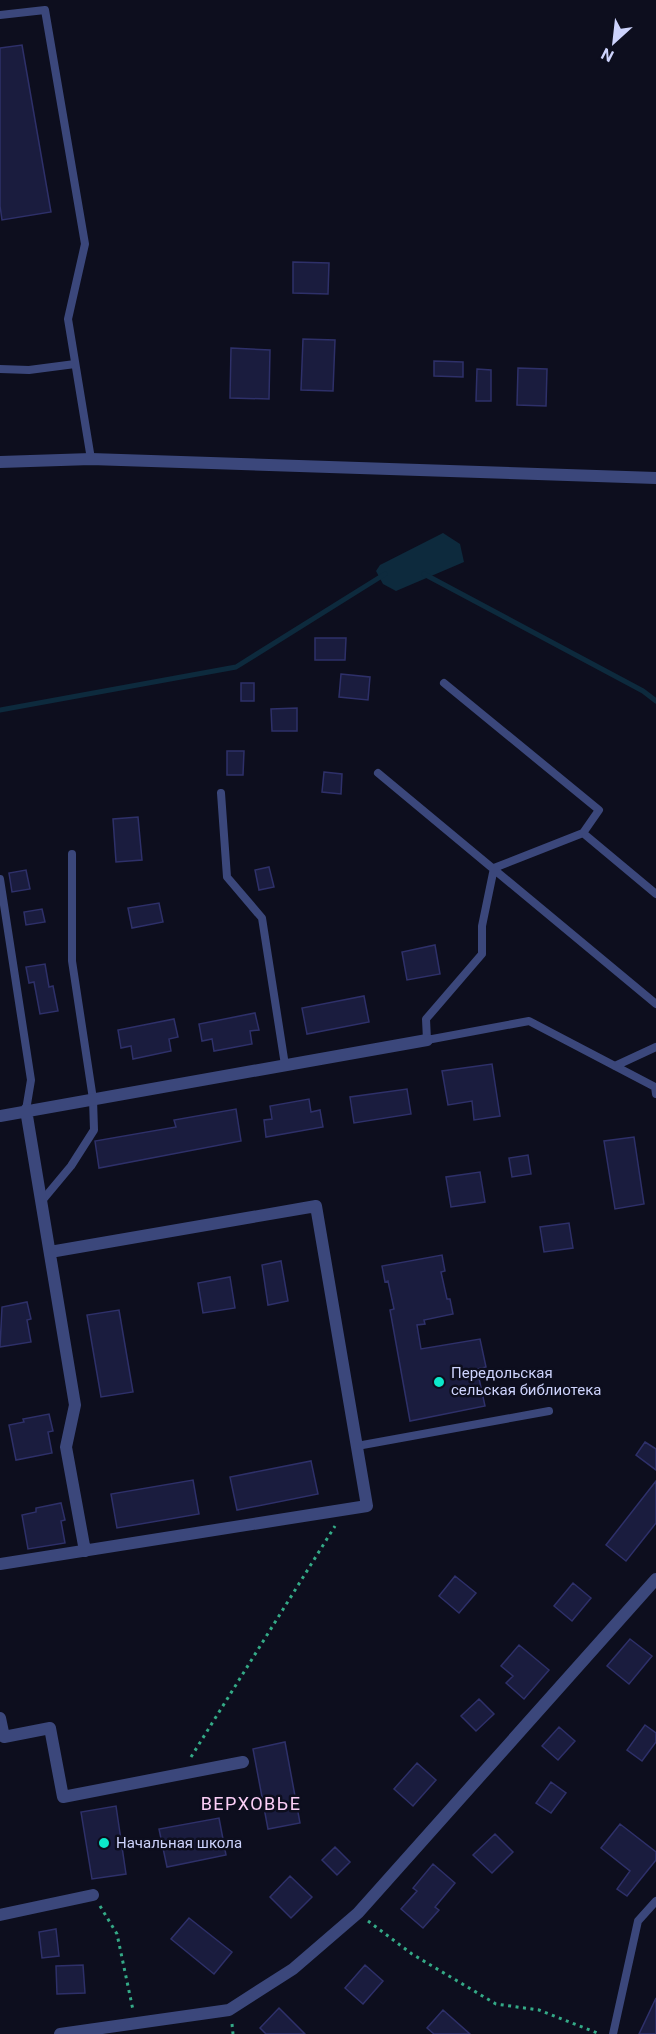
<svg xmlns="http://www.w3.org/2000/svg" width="656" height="2034" viewBox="0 0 656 2034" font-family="Roboto,sans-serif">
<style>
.water{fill:#0d2a3d}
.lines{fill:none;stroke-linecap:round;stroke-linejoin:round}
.stream{stroke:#0d2a3d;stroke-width:5}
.building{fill:#1a1c3e;stroke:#2e3069;stroke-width:1.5}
.path{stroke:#34aa87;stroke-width:3;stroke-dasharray:3 4.5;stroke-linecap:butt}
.service{stroke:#3b477b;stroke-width:8}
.minor{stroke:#3b477b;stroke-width:12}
.tertiary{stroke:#3b477b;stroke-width:12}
.poi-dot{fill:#0ce9cb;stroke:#0d0e1e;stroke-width:2}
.labels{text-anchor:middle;stroke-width:5;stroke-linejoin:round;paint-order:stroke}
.poi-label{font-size:15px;fill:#cdd3fc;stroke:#0d0e1e;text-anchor:start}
.quarter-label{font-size:18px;letter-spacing:1.5px;fill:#fccff7;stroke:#0d0e1e}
</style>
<rect width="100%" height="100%" fill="#0d0e1e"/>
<path class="water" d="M443 533 460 544 464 562 396 591 383 584 376 571 380 565Z"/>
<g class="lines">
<path class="stream" d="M424 574 643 691 656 701
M0 710 236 667 385 574"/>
</g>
<path class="building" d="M22 45 51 212 2 220 0 206V48Z
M293 262 329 263 328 294 293 293Z
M303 339 335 340 333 391 301 390Z
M231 348 270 350 269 399 230 398Z
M434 361 463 362V377L434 376Z
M518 368 547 369 546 406 517 405Z
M477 369 491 370V401H476Z
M315 638H346L345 660H315Z
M341 674 370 677 368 700 339 697Z
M241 683H254V701H241Z
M297 708V731H272L271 709Z
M227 751H244L243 775H227Z
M324 772 342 774 341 794 322 792Z
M138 817 142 860 116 862 113 819Z
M269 867 274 887 259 890 255 870Z
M26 870 30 889 12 892 9 873Z
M159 903 163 922 132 928 128 908Z
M42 909 45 922 26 925 24 912Z
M435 945 440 974 407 980 402 952Z
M45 964 49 987 53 986 58 1011 40 1014 34 982 29 983 26 967Z
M364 996 369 1022 307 1034 302 1008Z
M255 1013 259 1030 250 1031 252 1044 214 1051 212 1039 202 1041 199 1024Z
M174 1019 178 1037 169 1039 171 1051 133 1059 131 1046 121 1048 118 1030Z
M492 1064 500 1116 474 1120 472 1101 448 1105 442 1071Z
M407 1089 411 1114 354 1123 350 1097Z
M309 1099 311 1112 320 1110 323 1127 266 1137 264 1120 272 1119 270 1106Z
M236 1109 241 1141 99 1168 95 1141 176 1127 174 1120Z
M634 1137 644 1204 615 1209 604 1141Z
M528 1155 531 1174 512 1177 509 1158Z
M480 1172 485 1202 451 1207 446 1177Z
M569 1223 573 1248 544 1252 540 1227Z
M442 1255 445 1271 441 1272 447 1299H450L453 1314 424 1320 425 1324 417 1325 421 1349 480 1339 486 1367 477 1369 485 1406 410 1421 390 1310 394 1309 388 1281 385 1282 382 1266Z
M281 1261 288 1301 268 1305 262 1265Z
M230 1277 235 1308 203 1313 198 1283Z
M27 1302 31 1319 27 1320 31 1342 0 1347 2 1307Z
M119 1310 133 1392 101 1397 87 1315Z
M49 1414 53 1431 48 1432 52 1453 16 1460 9 1425 24 1422 23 1419Z
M645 1442 656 1449V1470L636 1455Z
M311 1461 318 1494 237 1510 230 1477Z
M193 1480 199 1514 117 1528 111 1494Z
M656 1481V1523L626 1561 606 1545Z
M61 1503 65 1520 61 1521 65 1543 28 1549 22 1515 36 1512V1508Z
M455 1576 476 1593 459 1613 439 1596Z
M573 1583 591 1598 572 1621 554 1606Z
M630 1639 652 1656 629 1684 607 1666Z
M519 1645 549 1670 524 1699 506 1683 513 1676 501 1666Z
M479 1699 494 1714 476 1731 461 1716Z
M645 1725 656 1733V1742L642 1761 627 1750Z
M559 1727 575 1741 558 1760 542 1746Z
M285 1742 300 1823 268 1829 253 1749Z
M417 1763 436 1780 413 1806 394 1789Z
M551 1782 566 1793 551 1813 536 1803Z
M116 1806 126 1874 92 1879 81 1812Z
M219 1818 226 1855 167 1867 159 1829Z
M620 1824 656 1852V1860L627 1896 617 1889 630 1871 601 1848Z
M495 1834 513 1852 492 1873 473 1855Z
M335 1847 350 1862 337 1875 322 1860Z
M433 1864 455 1883 435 1907 439 1910 423 1928 401 1909 417 1891 413 1888Z
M290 1876 312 1897 291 1918 270 1897Z
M189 1918 232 1952 214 1974 171 1939Z
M56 1929 59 1956 42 1958 39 1932Z
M83 1965 85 1993 57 1994 56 1966Z
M365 1965 383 1981 363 2004 345 1988Z
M656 1998V2034H639Z
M279 2008 305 2034H266L260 2028Z
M443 2010 470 2034H434L427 2028Z"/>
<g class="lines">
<path class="path" d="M191 1757 335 1526
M100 1906 117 1934 133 2010
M368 1921 412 1954 496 2004 539 2010 600 2034
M232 2024 233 2034"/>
<path class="service" d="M0 15 45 10 85 244 68 319 91 459
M0 369 29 370 75 364
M444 683 599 810 583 833 656 894
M378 773 656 1004
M221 793 227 877 262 918 285 1065
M583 833 494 868 482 926V954L426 1019 427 1040 529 1021 655 1087 656 1094
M0 879 31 1080 26 1110
M615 1066 656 1047
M41 1202 71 1166 94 1130 93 1099 72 961V854
M357 1446 549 1411
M613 2034 638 1921 656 1901"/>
<path class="minor" d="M26 1110 75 1405 66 1447 85 1551
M0 1116 427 1040
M0 1564 367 1506 316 1206 50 1252
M0 1718 4 1737 50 1728 63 1797 243 1762
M0 1915 93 1895
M60 2034 229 2010 293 1969 358 1913 656 1579"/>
<path class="tertiary" d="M0 462 91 459 656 478"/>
</g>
<g class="poi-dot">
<circle cx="439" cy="1382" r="6"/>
<circle cx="104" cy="1843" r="6"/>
</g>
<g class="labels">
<g class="poi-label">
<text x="451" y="1378">Передольская<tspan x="451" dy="17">сельская библиотека</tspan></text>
<text x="116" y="1848">Начальная школа</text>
</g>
<g class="quarter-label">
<text x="251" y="1810">ВЕРХОВЬЕ</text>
</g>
</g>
<g transform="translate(614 42) rotate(207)" stroke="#0d0e1e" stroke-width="4.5" paint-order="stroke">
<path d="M0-4.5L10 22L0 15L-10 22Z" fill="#cdd3fc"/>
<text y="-9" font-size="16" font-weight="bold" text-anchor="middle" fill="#cdd3fc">N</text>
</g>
</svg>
